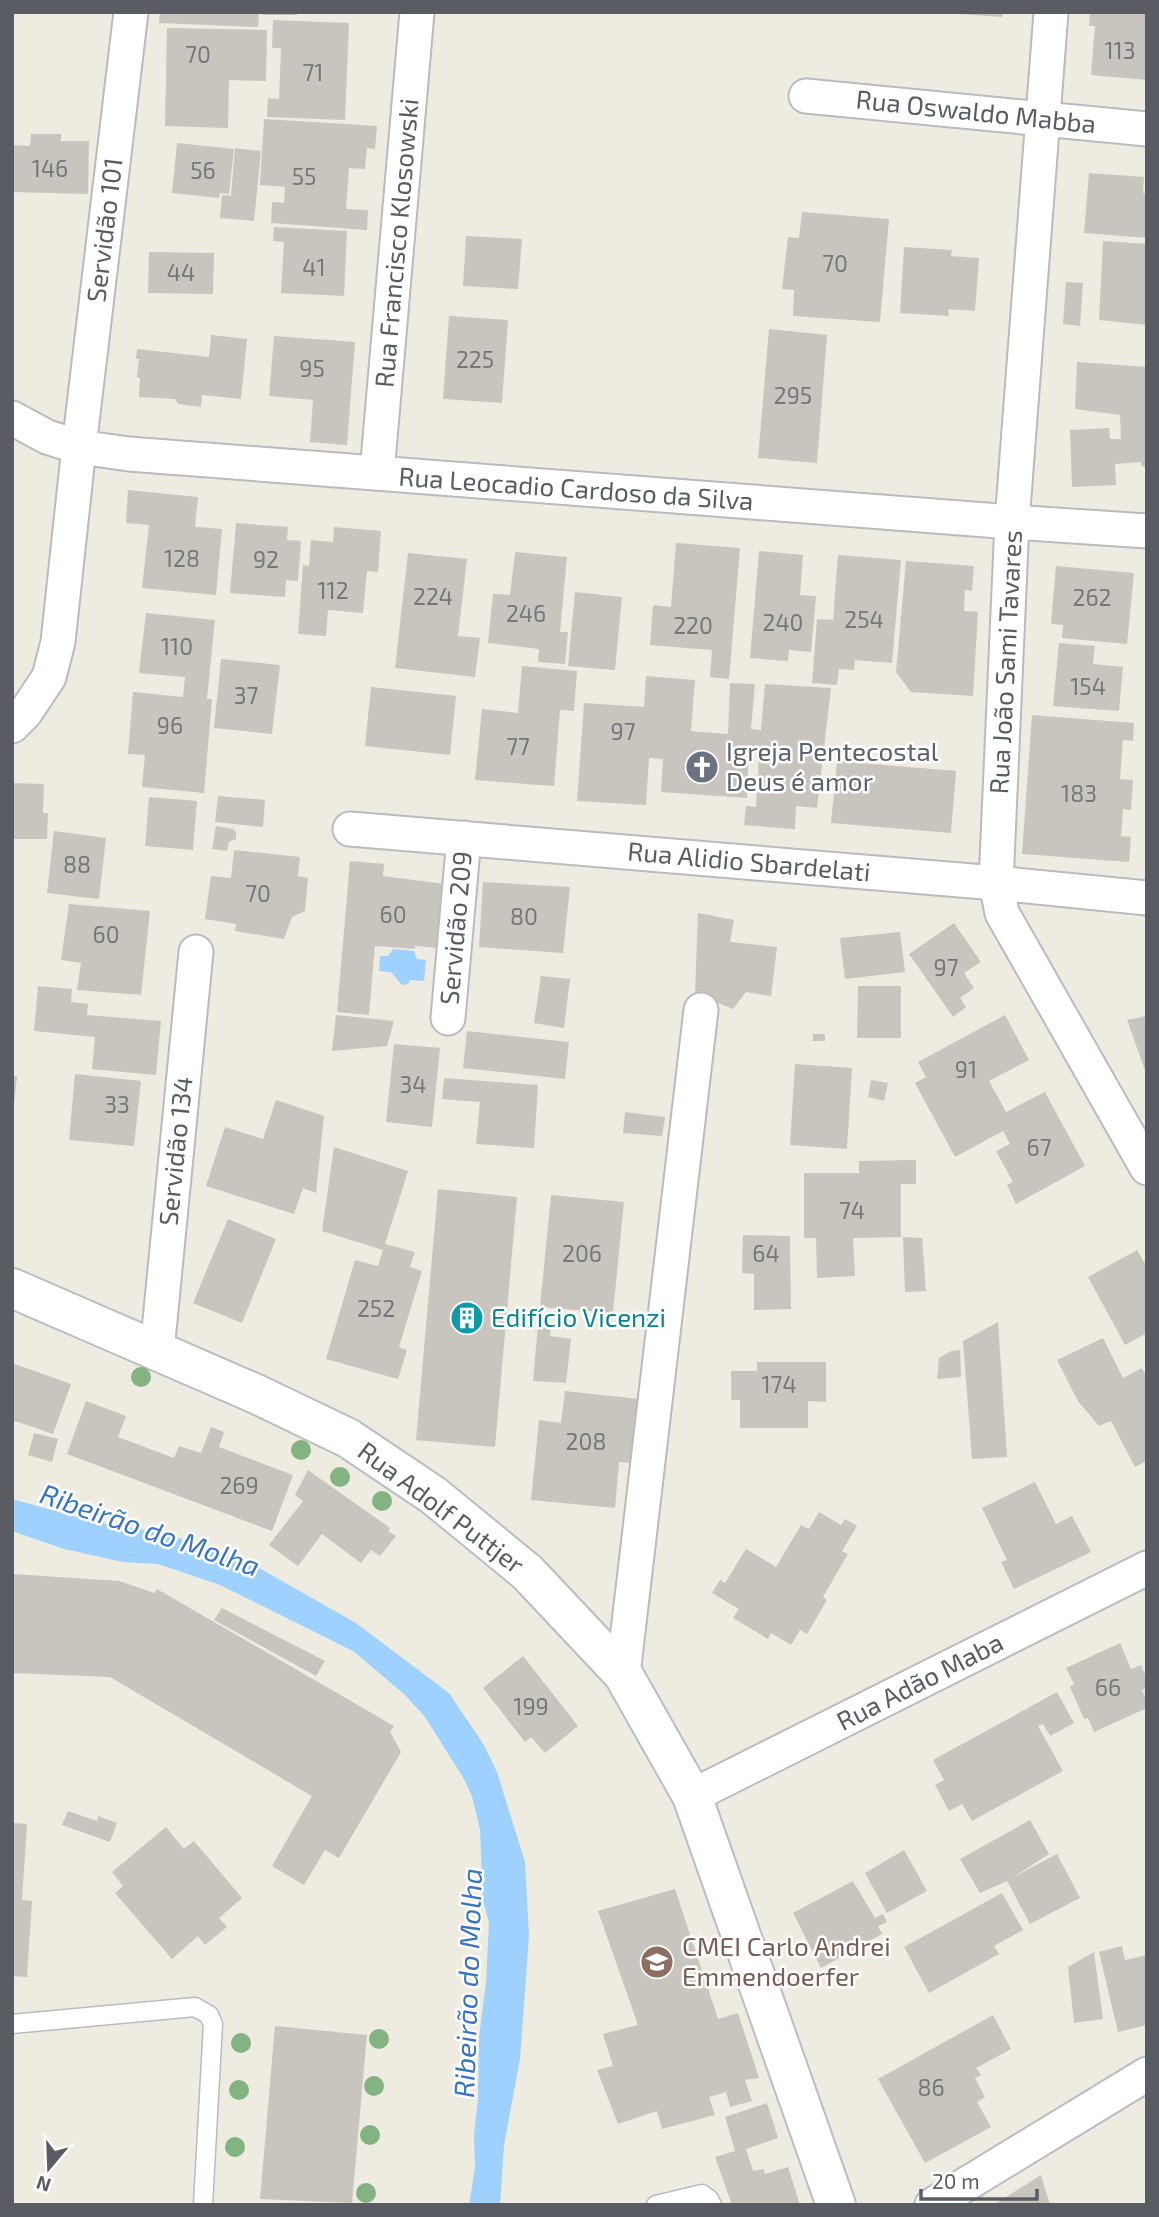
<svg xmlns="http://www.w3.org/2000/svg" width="1159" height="2217" viewBox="0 0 1159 2217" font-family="'Exo 2',sans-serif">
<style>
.water{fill:#9fd1ff}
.building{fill:#c8c5be}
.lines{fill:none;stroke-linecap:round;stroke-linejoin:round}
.lane-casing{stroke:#b9bbc1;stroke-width:21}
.street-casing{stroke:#b9bbc1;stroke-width:37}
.secondary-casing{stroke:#b9bdc4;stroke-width:42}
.lane{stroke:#fff;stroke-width:18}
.street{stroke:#fff;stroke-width:33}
.secondary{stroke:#fff;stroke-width:38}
.tree{fill:#84b382}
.labels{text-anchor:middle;stroke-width:5;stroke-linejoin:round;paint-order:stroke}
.number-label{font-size:23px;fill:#75777a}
.street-label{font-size:26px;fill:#595d63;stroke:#fff}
.worship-label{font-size:26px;fill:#5b616d;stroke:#fff;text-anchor:start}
.culture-label{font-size:26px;fill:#0d838f;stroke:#fff;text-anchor:start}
.education-label{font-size:26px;fill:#785e54;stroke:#fff;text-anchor:start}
.water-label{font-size:28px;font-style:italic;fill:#3874c1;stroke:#fff}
</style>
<rect width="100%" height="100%" fill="#eeebe0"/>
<path class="water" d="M393 949 414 951 417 959 426 960 424 981 410 980 408 984 402 985 391 972 379 971 380 956H388Z
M12 1499 91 1521 168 1534 261 1569 356 1623 449 1693 484 1745 497 1772 525 1862 529 1936 520 2059 504 2145 500 2205H469L475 2168 474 2135 478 2099 479 2037 486 1983 489 1922 483 1901 480 1830 472 1796 464 1779 425 1717 404 1694 353 1651 220 1585 158 1564 123 1562 64 1549 12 1531Z"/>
<path class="building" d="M160 12H259L258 27 159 23Z
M262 12H297V15H262Z
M960 12H1004L1002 17 960 14Z
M1090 12H1147V80L1091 75 1095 26H1089Z
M273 20 349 23 345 120 267 117 268 98 279 99 281 48H272Z
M167 28 267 30 266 81 229 80 228 128 165 126Z
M264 119 377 126 375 149 367 148 365 169 349 168 346 209 368 210 367 230 271 223 272 202 284 203 285 187 260 185Z
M31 134H61V141H89L88 194 12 192V145L30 146Z
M177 143 234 149 229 194 220 193 219 198 172 193Z
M235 148 261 151 254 221 220 218 222 195 236 196 231 195Z
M1089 173 1144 177 1143 193 1147 194V238L1084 233Z
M802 212 889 219 880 322 793 316 794 290 782 289 788 237 799 238Z
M274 227 347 231 344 296 281 293 284 242 273 241Z
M466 236 522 239 518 289 463 286Z
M1103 241 1147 244V325L1099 320Z
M904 247 952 250 951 256 979 258 975 311 948 309 949 316 900 313Z
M149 252 214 253 213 294 148 293Z
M1066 282 1083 283 1080 326 1063 324Z
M449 316 508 320 502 403 443 399Z
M769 329 827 335 817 463 758 458Z
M211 335 247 339 241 399 202 395 201 407 178 404 175 399 139 397 140 378 137 377 139 359H136L137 349 209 357Z
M274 336 355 342 347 445 310 442 313 400 269 396Z
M1077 362 1147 367V467L1141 466V462L1115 464 1116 485 1072 487 1070 430 1109 428 1110 439H1121L1120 415 1075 409Z
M128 490 198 497 195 527 222 529 216 595 142 588 149 525 126 523Z
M236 523 288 527 287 540 301 541 298 581 286 580 285 597 230 593Z
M334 527 381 531 378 572 367 571 363 613 328 610 326 636 298 634 303 565 309 566 311 540 333 542Z
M676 543 740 548 729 679 710 677 712 650 650 645 653 605 671 607Z
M759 551 803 555 800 595 816 596 811 652 789 650 788 661 750 658Z
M515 552 567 557 560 632H568L565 664 538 662 539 649 488 643 493 594 510 595Z
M408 553 467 559 458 636 480 638 475 677 395 668Z
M838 555 901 560 892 663 855 660 854 670 839 669 837 685 812 683 817 619 833 620Z
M906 561 974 566 972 591 965 590 964 611 978 612 973 696 911 692 896 672Z
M1056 566 1134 573 1127 644 1062 638 1063 625 1051 624Z
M575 592 622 597 615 670 568 666Z
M146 613 215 620 207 699H212L204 793 142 787 145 755 128 754 133 692 183 697 185 677 139 673Z
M1059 643 1095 646 1093 664 1123 667 1119 711 1053 706Z
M221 659 280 665 272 734 214 728Z
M522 666 577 671 574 711 560 710 554 786 475 780 482 709 518 713Z
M646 676 695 680 691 731 728 734 730 683 755 684 751 729 761 730 765 684 831 688 817 808 796 806 795 829 744 825 746 806 756 807 759 752 749 750 747 798 661 792 663 759 649 758 646 805 577 801 584 703 644 707Z
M371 687 456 696 450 755 365 746Z
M1032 715 1134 723 1133 741 1123 740 1120 779 1133 780 1131 810 1123 809 1121 836 1131 837 1129 862 1022 854Z
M837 761 956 771 951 833 831 823Z
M12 783 44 784 43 813H48L47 839H12Z
M218 796 265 800 263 827 215 822Z
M149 797 197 801 193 850 145 846Z
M216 826 233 829 236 832V839L229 842 227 851 212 849Z
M54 831 106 838 99 899 47 893Z
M234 850 300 857 298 876 308 878 305 911 292 917 284 939 235 931 236 924 205 919 211 876 231 878Z
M350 861 384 864 383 876 444 884 438 948 415 946V949L375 946 369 1015 337 1012Z
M483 882 570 887 563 953 479 947Z
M69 904 150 911 141 995 77 990 81 963 61 960Z
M698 913 734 920 730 942 777 947 771 996 746 992 733 1009 695 994Z
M954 923 981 962 964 973 974 988 960 998 966 1007 953 1017 909 954Z
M900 932 905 972 845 979 840 938Z
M541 976 570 979 564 1028 534 1023Z
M38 986 72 989 71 1002 88 1004 87 1015 161 1021 156 1075 92 1069 95 1037 34 1031Z
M858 986H901V1038H857Z
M336 1015 394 1021 387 1046 332 1051Z
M1005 1015 1029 1060 989 1081 999 1099 1006 1112 1045 1092 1085 1166 1016 1204 1007 1185 1013 1182 996 1151 1010 1144 1003 1131 955 1157 915 1083 926 1077 918 1062Z
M1147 1016V1073H1146L1127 1020Z
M467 1031 569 1042 565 1079 463 1068Z
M813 1034H825V1041H813Z
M394 1044 440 1048 432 1127 386 1122Z
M795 1064 852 1068 847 1149 790 1145Z
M75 1074 141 1081 134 1146 69 1140Z
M12 1076H17L14 1105H12Z
M444 1078 538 1085 534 1148 476 1144 480 1102 442 1099Z
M871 1080 888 1083 884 1101 868 1097Z
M276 1100 324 1116 316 1193 303 1188 294 1214 206 1186 225 1127 263 1139Z
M625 1112 665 1117 662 1136 623 1133Z
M334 1147 408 1171 385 1244 415 1252 410 1267 422 1271 399 1347 407 1350 398 1379 326 1359 355 1260 378 1266 383 1250 322 1231Z
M916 1160V1184H901V1237L853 1238 855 1276 817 1278 816 1238H804V1173H859V1161Z
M438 1189 517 1197 495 1447 416 1440Z
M551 1195 624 1202 613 1313 540 1307Z
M228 1219 276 1239 242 1323 193 1303Z
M743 1235 790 1236 791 1309 754 1310V1274L742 1273Z
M903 1237 922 1238 926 1291 905 1292Z
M1137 1250 1147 1267V1333L1125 1345 1088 1277Z
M998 1322 1007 1457 972 1459 963 1341Z
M538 1324 551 1325 550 1336 571 1339 566 1383 533 1381Z
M1103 1338 1123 1378 1142 1368 1147 1378V1461L1135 1467 1111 1421 1099 1426 1078 1401 1057 1360Z
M960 1350 961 1377 937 1379 939 1358 951 1351Z
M757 1362H826V1402L808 1401V1428H740V1400H731V1371H757Z
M12 1363 71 1384 53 1434 12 1420Z
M565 1391 639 1399 632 1463 619 1462 615 1508 531 1500 539 1420 561 1423Z
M86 1401 126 1416 118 1437 174 1458 179 1446 201 1453 211 1427 224 1432 219 1447 293 1475 272 1531 67 1454Z
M34 1433 58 1439 52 1462 28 1455Z
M308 1470 390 1528 388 1531 396 1536 380 1556 371 1550 361 1563 322 1534 298 1566 269 1545 303 1501 295 1495Z
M1035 1482 1056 1524 1072 1516 1091 1552 1014 1589 1001 1562 1007 1560 982 1508Z
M819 1512 841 1525 845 1519 857 1526 842 1551 848 1554 823 1597 827 1600 807 1634 800 1630 791 1645 771 1633 768 1639 733 1618 739 1609 712 1593 720 1580 725 1583 746 1549 776 1567 801 1525 809 1529Z
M12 1574 119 1581 154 1593 157 1589 394 1726 390 1732 401 1752 339 1858 325 1850 304 1885 272 1866 312 1796 110 1677 12 1673Z
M222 1608 325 1661 316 1676 214 1620Z
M1120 1643 1131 1669 1141 1665 1147 1679V1687L1142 1690 1147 1701V1708L1094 1732 1088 1718 1084 1719 1070 1687 1074 1684 1066 1668Z
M523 1656 578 1726 545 1753 531 1737 525 1742 483 1688Z
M1057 1692 1074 1723 1050 1736 1043 1724 1038 1726 1063 1771 972 1821 962 1804 949 1811 935 1785 944 1780 933 1760Z
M68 1811 97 1821 98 1816 117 1823 110 1842 62 1825Z
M1030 1820 1049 1854 1012 1878 1057 1854 1080 1898 1030 1924 1007 1881 980 1893 960 1859Z
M12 1823 27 1824 22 1900 32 1901 27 1977 12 1976Z
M166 1827 184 1849 194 1841 242 1898 219 1918 227 1927 205 1945 198 1936 172 1959 115 1893 123 1886 112 1872Z
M904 1850 927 1891 887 1913 865 1873Z
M853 1881 875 1918 883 1914 887 1922 878 1926 882 1934 821 1968 793 1913Z
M675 1889 718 2019 738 2013 759 2078 745 2080 752 2101 730 2107 726 2092 709 2097 715 2115 662 2129 657 2111 618 2124 597 2070 613 2066 603 2034 638 2025 598 1911Z
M1002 1893 1023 1930 994 1946 999 1954 929 1993 904 1947Z
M1122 1946 1125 1960 1147 1955V2025L1118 2032 1099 1952Z
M1094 1952 1103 2019 1074 2023 1068 1967Z
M993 2015 1011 2049 976 2068 981 2075 975 2078 985 2097 977 2102 991 2127 925 2163 878 2079Z
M275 2026 367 2035 352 2203 260 2199Z
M767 2103 778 2138 746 2149 753 2171 764 2169 765 2174 788 2167 800 2205H732L715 2157 735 2151 725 2117Z
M1041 2175 1050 2205H994L1009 2195Z"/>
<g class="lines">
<defs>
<path id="lane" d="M12 2024 195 2007 209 2015 213 2024 203 2205
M656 2205 702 2194 709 2199 712 2205"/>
<path id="street" d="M1051 12 1012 522 996 883 1002 913 1147 1168
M806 96 1147 129
M12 418 47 437 79 447 129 454 1012 522 1147 531
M377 473 417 12
M12 726 25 713 49 677 58 642 79 447 131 12
M350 829 996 883 1147 898
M448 1018 464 838
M157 1351 196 952
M623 1674 701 1010
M692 1796 1147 1568
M932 2205 1147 2074"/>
<path id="secondary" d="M12 1288 254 1393 348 1438 433 1495 527 1572 623 1674 692 1796 836 2205"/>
</defs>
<use href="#lane" class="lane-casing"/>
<use href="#street" class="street-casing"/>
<use href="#secondary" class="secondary-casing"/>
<use href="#lane" class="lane"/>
<use href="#street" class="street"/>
<use href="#secondary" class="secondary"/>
</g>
<g class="tree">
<circle cx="141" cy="1377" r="10"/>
<circle cx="301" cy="1450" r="10"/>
<circle cx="340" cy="1477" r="10"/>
<circle cx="382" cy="1501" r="10"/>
<circle cx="379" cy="2039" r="10"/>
<circle cx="241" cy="2043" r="10"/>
<circle cx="374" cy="2086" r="10"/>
<circle cx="239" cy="2090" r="10"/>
<circle cx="370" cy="2135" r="10"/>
<circle cx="235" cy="2147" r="10"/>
<circle cx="366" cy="2193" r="10"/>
</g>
<defs>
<symbol id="church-disc" viewBox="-11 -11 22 22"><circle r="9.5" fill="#6b7280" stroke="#fff"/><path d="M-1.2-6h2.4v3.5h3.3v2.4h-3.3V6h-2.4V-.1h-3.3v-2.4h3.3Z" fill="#fff"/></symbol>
<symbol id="building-disc" viewBox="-11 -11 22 22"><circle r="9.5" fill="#0f9aa8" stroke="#fff"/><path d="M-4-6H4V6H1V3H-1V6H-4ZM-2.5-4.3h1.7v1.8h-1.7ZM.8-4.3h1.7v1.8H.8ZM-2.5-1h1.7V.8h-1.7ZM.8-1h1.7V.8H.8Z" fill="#fff"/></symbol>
<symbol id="school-disc" viewBox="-11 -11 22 22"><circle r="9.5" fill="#8d6e63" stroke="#fff"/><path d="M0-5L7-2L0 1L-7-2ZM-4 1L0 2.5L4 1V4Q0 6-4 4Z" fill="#fff"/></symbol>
</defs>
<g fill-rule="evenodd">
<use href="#church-disc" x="683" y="748" width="38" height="38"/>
<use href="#building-disc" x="448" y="1299" width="38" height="38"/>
<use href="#school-disc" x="638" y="1943" width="38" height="38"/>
</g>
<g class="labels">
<g class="number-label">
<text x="1120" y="59">113</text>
<text x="198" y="63">70</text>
<text x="313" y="81">71</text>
<text x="50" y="177">146</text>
<text x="203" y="179">56</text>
<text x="304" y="185">55</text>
<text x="835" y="272">70</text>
<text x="314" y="276">41</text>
<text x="181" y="281">44</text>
<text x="475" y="368">225</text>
<text x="312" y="377">95</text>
<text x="793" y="404">295</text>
<text x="182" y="567">128</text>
<text x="266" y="568">92</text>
<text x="333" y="599">112</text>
<text x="433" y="605">224</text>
<text x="1092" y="606">262</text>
<text x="526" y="622">246</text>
<text x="864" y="628">254</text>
<text x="783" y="631">240</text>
<text x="693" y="634">220</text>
<text x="177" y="655">110</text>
<text x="1088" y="695">154</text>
<text x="246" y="704">37</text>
<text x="170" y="734">96</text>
<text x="623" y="740">97</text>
<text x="518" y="755">77</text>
<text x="1079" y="802">183</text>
<text x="77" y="873">88</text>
<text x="258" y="902">70</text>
<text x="393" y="923">60</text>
<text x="524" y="925">80</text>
<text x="106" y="943">60</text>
<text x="946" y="976">97</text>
<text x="966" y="1078">91</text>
<text x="413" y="1093">34</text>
<text x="117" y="1113">33</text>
<text x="1039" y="1156">67</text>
<text x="852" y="1219">74</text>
<text x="582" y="1262">206</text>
<text x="766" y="1262">64</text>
<text x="376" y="1317">252</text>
<text x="779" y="1393">174</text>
<text x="586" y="1450">208</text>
<text x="239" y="1494">269</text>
<text x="1108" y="1696">66</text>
<text x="531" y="1715">199</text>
<text x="931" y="2096">86</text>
</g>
<g class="street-label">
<text transform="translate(976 112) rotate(6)" y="9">Rua Oswaldo Mabba</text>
<text transform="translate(105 230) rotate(-83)" y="9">Servidão 101</text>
<text transform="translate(397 243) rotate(-85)" y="9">Rua Francisco Klosowski</text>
<text transform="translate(576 489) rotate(4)" y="9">Rua Leocadio Cardoso da Silva</text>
<text transform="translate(1006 662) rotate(-87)" y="9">Rua João Sami Tavares</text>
<text transform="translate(749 862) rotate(5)" y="9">Rua Alidio Sbardelati</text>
<text transform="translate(456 928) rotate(-85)" y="9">Servidão 209</text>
<text transform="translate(176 1151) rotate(-84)" y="9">Servidão 134</text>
<text transform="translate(441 1508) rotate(37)" y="9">Rua Adolf Puttjer</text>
<text transform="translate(920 1682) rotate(-27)" y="9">Rua Adão Maba</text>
</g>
<g class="worship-label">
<text x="726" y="761">Igreja Pentecostal<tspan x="726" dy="30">Deus é amor</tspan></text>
</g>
<g class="culture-label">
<text x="491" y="1327">Edifício Vicenzi</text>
</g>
<g class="education-label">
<text x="682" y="1956">CMEI Carlo Andrei<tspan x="682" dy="30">Emmendoerfer</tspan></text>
</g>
<g class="water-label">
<text transform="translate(150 1530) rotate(19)" y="10">Ribeirão do Molha</text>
<text transform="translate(468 1983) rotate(-88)" y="10">Ribeirão do Molha</text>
</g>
</g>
<rect width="1159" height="2217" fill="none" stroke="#595d63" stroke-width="28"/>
<g transform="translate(49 2168) rotate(199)" stroke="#ffffff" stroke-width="5" paint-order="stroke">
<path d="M0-5L12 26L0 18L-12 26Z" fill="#595d63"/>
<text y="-10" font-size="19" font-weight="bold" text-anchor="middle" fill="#595d63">N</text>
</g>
<path d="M921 2189v10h116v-10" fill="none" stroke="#595d63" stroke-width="3.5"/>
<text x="932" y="2189" font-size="21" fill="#595d63" stroke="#ffffff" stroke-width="5" paint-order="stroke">20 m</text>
</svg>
